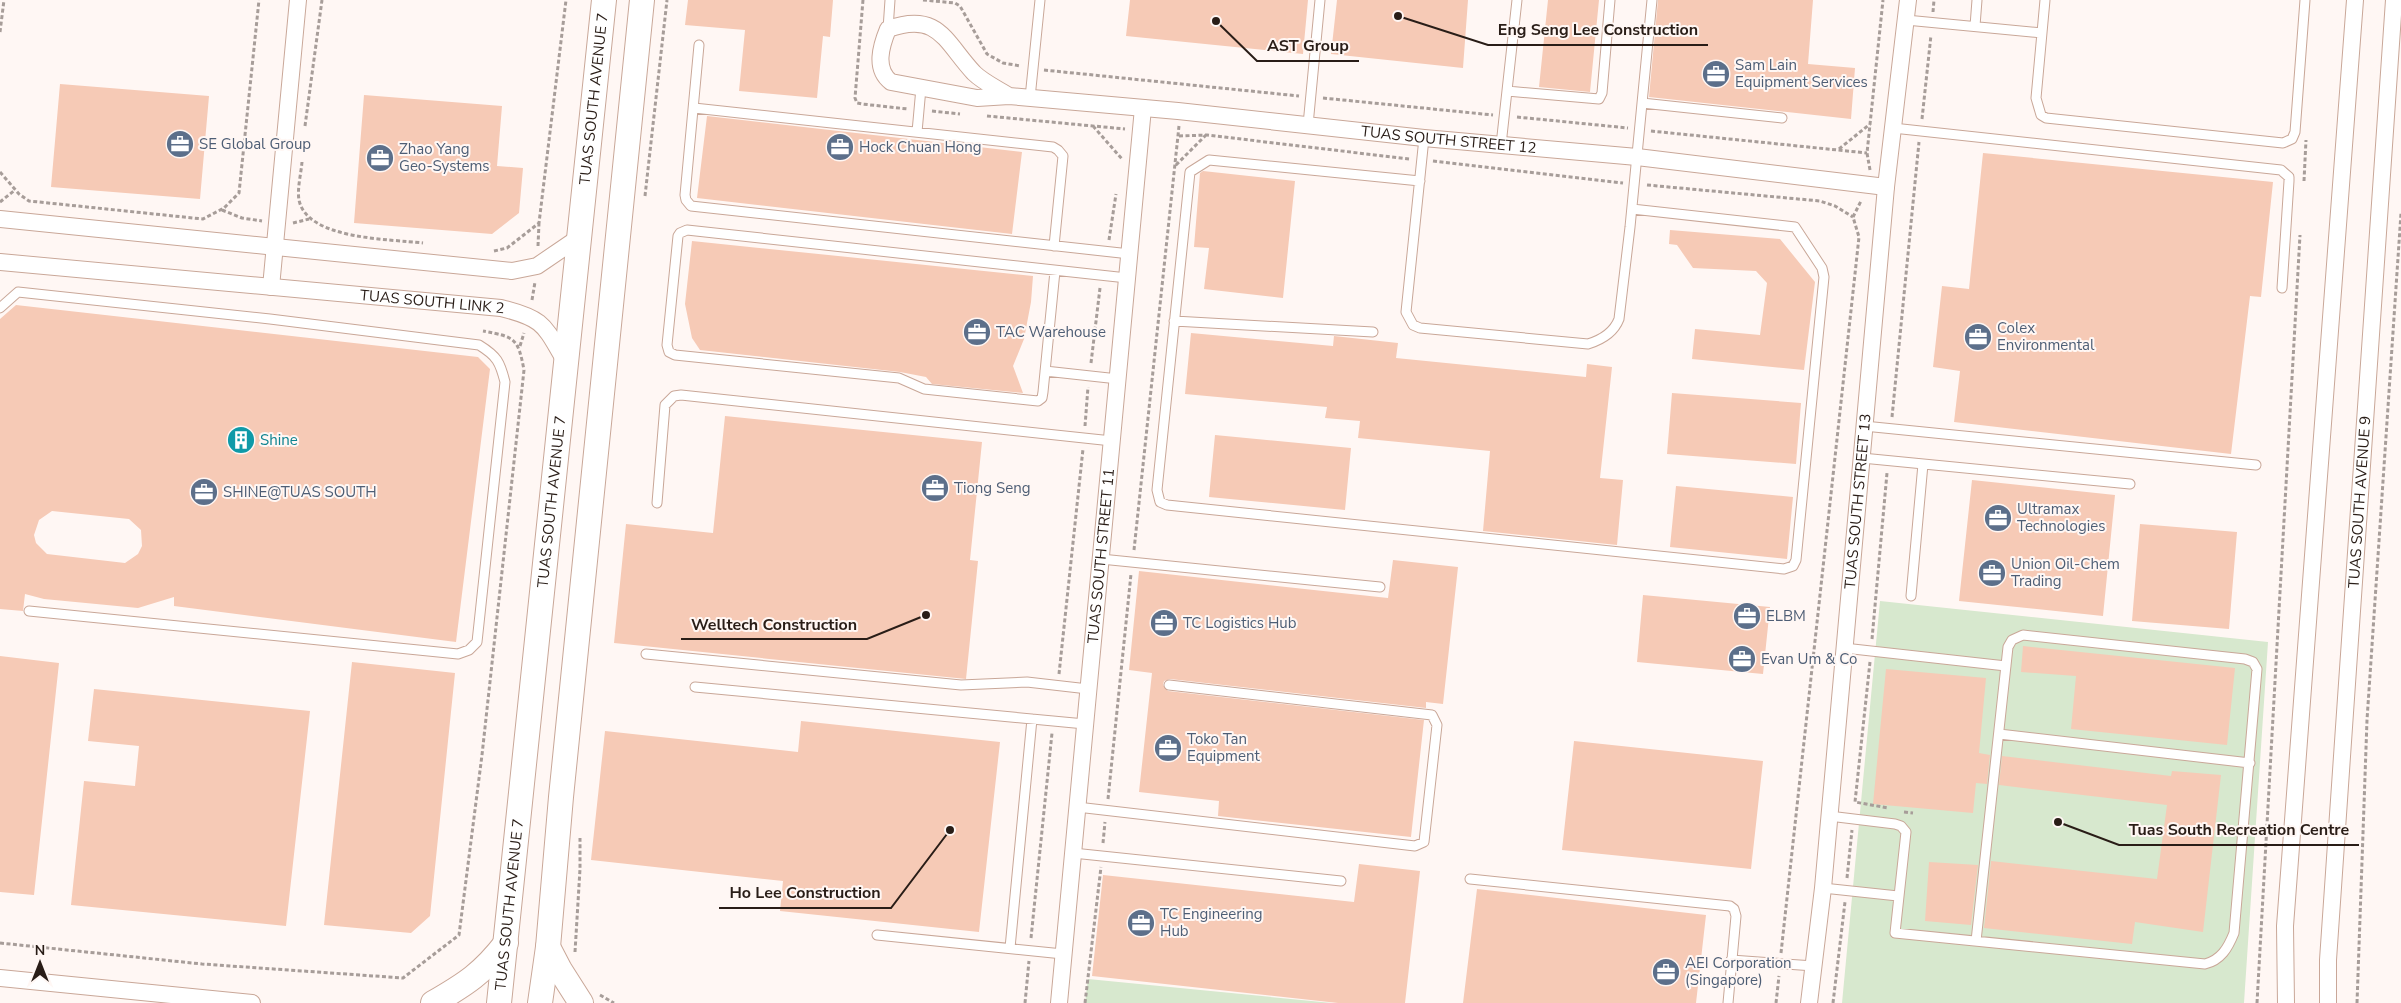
<svg xmlns="http://www.w3.org/2000/svg" width="2401" height="1003" viewBox="0 0 2401 1003" font-family="'Nunito Sans',sans-serif">
<style>
.green{fill:#d7e8ce}
.building{fill:#f6cab6;fill-rule:evenodd}
.lines{fill:none;stroke-linecap:round;stroke-linejoin:round}
.lane-casing{stroke:#c9a798;stroke-width:11}
.street-casing{stroke:#c9a798;stroke-width:18}
.secondary-casing{stroke:#c9a798;stroke-width:26}
.path{stroke:#a79d99;stroke-width:3;stroke-dasharray:4 2.5;stroke-linecap:butt}
.lane{stroke:#fff;stroke-width:9}
.street{stroke:#fff;stroke-width:16}
.secondary{stroke:#fff;stroke-width:24}
.labels{text-anchor:middle;stroke-width:4;stroke-linejoin:round;paint-order:stroke}
.service-label{font-size:15px;fill:#4e5e75;stroke:#fff7f4;text-anchor:start}
.street-label{font-size:15px;fill:#291d17;stroke:#fff7f4}
.culture-label{font-size:15px;fill:#0d838f;stroke:#fff7f4;text-anchor:start}
.leader{fill:none;stroke:#291d17;stroke-width:2}
.callout-dot{fill:#291d17;stroke:#fff7f4;stroke-width:2}
.callout-label{font-size:16px;text-anchor:middle;font-weight:bold;fill:#291d17;stroke:#fff7f4;stroke-width:4;stroke-linejoin:round;paint-order:stroke}
</style>
<rect width="100%" height="100%" fill="#fff7f4"/>
<path class="green" d="M1880 601 2268 642 2244 1003H1842Z
M1088 979 1332 1003H1085Z"/>
<path class="building" d="M688 0H833L830 37 823 36 817 98 739 91 745 30 685 25Z
M1130 0H1308L1303 54 1126 36Z
M1337 0H1468L1463 68 1331 54Z
M1548 0H1599L1590 92 1539 87Z
M1658 0H1813L1808 64 1855 68 1851 119 1649 97Z
M60 84 209 96 200 199 51 187Z
M364 95 502 106 497 166 523 168 519 213 492 234 354 223Z
M707 116 1022 152 1012 234 697 198Z
M1983 153 2273 182 2261 297 2250 296 2231 454 1954 422 1960 371 1933 367 1942 286 1969 289Z
M1203 171 1295 181 1283 298 1204 289 1209 248 1194 247 1200 173Z
M1670 230 1780 239 1815 282 1804 370 1692 359 1695 329 1760 335 1767 283 1756 271 1693 268 1677 245 1669 244Z
M692 241 1033 276 1031 302 1024 339 1013 366 1023 393 932 384 926 377 900 372 700 350 692 338 685 304Z
M16 305 478 357 490 369 456 642 174 606V597L138 608 44 599 25 594 23 611 0 609V319ZM52 511 129 519 141 530 142 546 138 554 125 563 47 554 36 543 34 535 39 520Z
M1191 333 1333 346 1334 336 1398 343 1396 358 1586 377 1587 364 1612 367 1600 478 1623 480 1617 545 1483 531 1490 451 1358 438 1360 421 1325 418 1327 407 1185 394Z
M1672 393 1801 403 1796 464 1667 454Z
M725 416 982 442 970 560 978 561 966 679 614 643 626 524 713 533Z
M1215 435 1351 448 1345 510 1209 497Z
M1972 480 2115 495 2103 616 1959 601Z
M1676 486 1793 497 1787 559 1670 547Z
M2140 524 2237 532 2229 629 2132 621Z
M1393 560 1458 567 1443 704 1426 702V708L1170 679 1164 681 1163 685 1168 691 1424 720 1411 837 1218 816 1219 801 1139 792 1152 673 1129 670 1139 571 1388 598Z
M1643 595 1770 607 1763 674 1637 662Z
M2023 646 2235 668 2227 745 2071 729 2076 676 2021 672Z
M0 656 59 663 34 895 0 892Z
M352 662 455 673 430 916 411 933 324 925Z
M1886 669 1986 678 1979 753 1990 755 1987 784 1976 783 1973 813 1873 804Z
M94 689 310 711 286 926 71 905 84 781 135 786 139 746 88 741Z
M801 721 1000 742 979 932 780 911 783 881 591 860 605 731 798 752Z
M1574 741 1763 761 1751 869 1562 850Z
M2002 756 2171 776 2172 771 2221 775 2203 932 2135 922 2132 944 1984 928 1991 861 2157 879 2167 805 1999 785Z
M1929 862 1978 865 1971 925 1925 921Z
M1359 864 1420 871 1405 1003H1338L1092 976 1103 875 1354 902Z
M1477 889 1706 915 1696 1003H1463Z"/>
<g class="lines">
<defs>
<path id="lane" d="M2045 0 2036 98 2041 115 2046 118 2283 143 2292 139 2295 132 2305 0
M1906 20 2042 33
M1975 26 1977 0
M888 29 890 0
M699 45 685 195 686 200 691 206 1130 254
M1507 91 1599 99 1602 93 1610 0
M1030 98 1040 0
M1642 103 1782 118
M694 108 1053 147 1058 150 1063 156 1054 246
M1308 125 1320 0
M1893 128 2281 170 2289 177V181L2282 288
M917 132 921 88
M1424 138 1406 312 1413 325 1420 328 1588 344C1601 340 1614 332 1619 319L1630 227 1652 0
M1501 145 1517 0
M1420 181 1209 160 1190 172 1157 490 1160 502 1167 505 1784 569 1793 566 1796 560 1824 277 1822 268 1795 227 1632 209
M1055 271 1043 392 1042 398 1038 401 924 389 899 378 675 355 669 352 667 345 678 236 680 233 687 230 1127 278
M0 308 18 292 270 319 479 345C497 356 500 362 505 382L477 642 469 650 458 654 29 611
M1174 321 1373 332
M1045 371 1118 379
M1864 426 2256 465
M1862 458 2130 484
M657 503 665 405 674 396 681 395 1112 441
M1101 559 1380 587
M1911 596 1923 464
M1844 648 2006 666
M646 654 961 685 1027 682 1088 689
M695 687 1085 724
M1999 734 2250 763
M1077 807 1415 846 1424 842 1437 725 1432 715 1169 685
M1829 816 1895 824 1901 826 1906 832 1895 933 2205 964C2221 960 2228 948 2234 933L2257 669 2253 662 2245 659 2023 635 2012 640 2008 647 1976 941
M1073 853 1341 881
M1470 879 1730 906 1734 909 1736 916 1728 1003
M1823 888 1898 896
M877 935 1063 954
M1010 948 1032 719
M1731 960 1814 966"/>
<g id="street">
<path id="s1" d="M1009 96C998 89 983 82 974 73 945 42 939 11 888 29 881 46 874 69 891 82L977 98 1009 96 1178 111 1424 138 1637 157 1886 187"/>
<path d="M0 219 512 271 537 266 581 236"/>
<path id="s2" d="M0 262 501 308C546 319 544 326 567 364"/>
<path d="M271 287 298 0"/>
<path d="M0 978 252 1003"/>
<path id="s3" d="M1059 1003 1143 108"/>
<path id="s4" d="M1809 1003 1823 888 1886 187 1908 0"/>
<path d="M2286 1003 2285 926 2355 0"/>
<path id="s5" d="M2328 1003V960L2394 0"/>
</g>
<g id="secondary">
<path d="M548 947 560 970 581 1003"/>
<path d="M433 1003C466 984 483 973 506 943"/>
<path id="s6" d="M499 1003 604 0"/>
<path d="M540 1003 548 947 561 797 642 0"/>
</g>
</defs>
<use href="#lane" class="lane-casing"/>
<use href="#street" class="street-casing"/>
<use href="#secondary" class="secondary-casing"/>
<path class="path" d="M863 0 855 98 857 103 862 104 908 109
M923 0 955 3 960 6 987 54 1003 63 1021 66
M1933 12 1934 0
M0 32 4 0
M1044 70 1299 96
M1323 98 1493 115
M932 111 960 114
M987 116 1125 129
M1517 117 1628 128
M1922 119 1931 35
M305 126 322 0
M1093 126 1122 159
M1651 131 1867 153
M1179 136 1207 135 1409 159
M1839 149 1870 124
M1433 161 1623 183
M302 162C301 174 297 189 299 200 307 240 391 239 423 243
M1176 165 1206 135
M1870 170 1867 153 1883 0
M0 172 19 194 29 201 203 219 224 208 239 193 259 0
M2304 181 2306 140
M1647 185 1820 201 1835 206 1853 217
M645 196 667 0
M0 202 15 190
M222 210 242 218 262 221
M293 223 309 219
M1109 240 1116 194
M538 246 539 223
M494 251 507 248 539 223 566 0
M532 300 535 282
M520 346 524 333
M1091 363 1100 288
M1892 417 1919 142
M1085 426 1088 387
M1134 550 1179 126
M1872 639 1887 473
M1870 662 1855 802 1888 808
M1059 674 1083 449
M1108 799 1131 574
M1904 812 1913 813
M1103 843 1105 822
M1847 878 1852 830
M1031 938 1052 733
M0 943 202 964 403 978 459 935 482 755 524 370C518 338 515 337 483 331
M575 952 580 869V838
M1781 953 1859 237 1853 217 1861 201
M600 995 614 1003
M1025 1003 1029 961
M1085 1003 1101 867
M1776 1003 1779 976
M1833 1003 1845 902
M2257 1003 2300 235
M2357 1003 2367 720 2401 213"/>
<use href="#lane" class="lane"/>
<use href="#street" class="street"/>
<use href="#secondary" class="secondary"/>
</g>
<defs>
<symbol id="office-disc" viewBox="-11 -11 22 22"><circle r="9.5" fill="#5c6f8a" stroke="#fff7f4"/><path d="M-6-3h4V-5.5h4V-3h4V5H-6ZM-1-4.5V-3h2v-1.5ZM-6 0V1H6V0Z" fill="#fff"/></symbol>
<symbol id="building-disc" viewBox="-11 -11 22 22"><circle r="9.5" fill="#0f9aa8" stroke="#fff7f4"/><path d="M-4-6H4V6H1V3H-1V6H-4ZM-2.5-4.3h1.7v1.8h-1.7ZM.8-4.3h1.7v1.8H.8ZM-2.5-1h1.7V.8h-1.7ZM.8-1h1.7V.8H.8Z" fill="#fff"/></symbol>
</defs>
<g fill-rule="evenodd">
<use href="#office-disc" x="1700" y="58" width="32" height="32"/>
<use href="#office-disc" x="164" y="128" width="32" height="32"/>
<use href="#office-disc" x="824" y="131" width="32" height="32"/>
<use href="#office-disc" x="364" y="142" width="32" height="32"/>
<use href="#office-disc" x="961" y="316" width="32" height="32"/>
<use href="#office-disc" x="1962" y="321" width="32" height="32"/>
<use href="#building-disc" x="225" y="424" width="32" height="32"/>
<use href="#office-disc" x="919" y="472" width="32" height="32"/>
<use href="#office-disc" x="188" y="476" width="32" height="32"/>
<use href="#office-disc" x="1982" y="502" width="32" height="32"/>
<use href="#office-disc" x="1976" y="557" width="32" height="32"/>
<use href="#office-disc" x="1731" y="600" width="32" height="32"/>
<use href="#office-disc" x="1148" y="607" width="32" height="32"/>
<use href="#office-disc" x="1726" y="643" width="32" height="32"/>
<use href="#office-disc" x="1152" y="732" width="32" height="32"/>
<use href="#office-disc" x="1125" y="907" width="32" height="32"/>
<use href="#office-disc" x="1650" y="956" width="32" height="32"/>
</g>
<g class="labels">
<g class="service-label">
<text x="1735" y="70">Sam Lain<tspan x="1735" dy="17">Equipment Services</tspan></text>
<text x="199" y="149">SE Global Group</text>
<text x="859" y="152">Hock Chuan Hong</text>
<text x="399" y="154">Zhao Yang<tspan x="399" dy="17">Geo-Systems</tspan></text>
<text x="1997" y="333">Colex<tspan x="1997" dy="17">Environmental</tspan></text>
<text x="996" y="337">TAC Warehouse</text>
<text x="954" y="493">Tiong Seng</text>
<text x="223" y="497">SHINE@TUAS SOUTH</text>
<text x="2017" y="514">Ultramax<tspan x="2017" dy="17">Technologies</tspan></text>
<text x="2011" y="569">Union Oil-Chem<tspan x="2011" dy="17">Trading</tspan></text>
<text x="1766" y="621">ELBM</text>
<text x="1183" y="628">TC Logistics Hub</text>
<text x="1761" y="664">Evan Um &amp; Co</text>
<text x="1187" y="744">Toko Tan<tspan x="1187" dy="17">Equipment</tspan></text>
<text x="1160" y="919">TC Engineering<tspan x="1160" dy="17">Hub</tspan></text>
<text x="1685" y="968">AEI Corporation<tspan x="1685" dy="17">(Singapore)</tspan></text>
</g>
<g class="street-label">
<text dy="5" stroke="none"><textPath href="#s6" startOffset="909">TUAS SOUTH AVENUE 7</textPath></text>
<text dy="5" stroke="none"><textPath href="#s1" startOffset="768">TUAS SOUTH STREET 12</textPath></text>
<text dy="5" stroke="none"><textPath href="#s2" startOffset="434">TUAS SOUTH LINK 2</textPath></text>
<text dy="5" stroke="none"><textPath href="#s4" startOffset="504">TUAS SOUTH STREET 13</textPath></text>
<text dy="5" stroke="none"><textPath href="#s5" startOffset="502">TUAS SOUTH AVENUE 9</textPath></text>
<text dy="5" stroke="none"><textPath href="#s6" startOffset="504">TUAS SOUTH AVENUE 7</textPath></text>
<text dy="5" stroke="none"><textPath href="#s3" startOffset="449">TUAS SOUTH STREET 11</textPath></text>
<text dy="5" stroke="none"><textPath href="#s6" startOffset="99">TUAS SOUTH AVENUE 7</textPath></text>
</g>
<g class="culture-label">
<text x="260" y="445">Shine</text>
</g>
</g>
<path class="leader" d="M1398 16L1488 45H1708M1216 21L1257 61H1359M926 615L867 639H681M2058 822L2119 845H2359M950 830L891 908H719"/>
<g class="callout-dot">
<circle cx="1398" cy="16" r="5"/>
<circle cx="1216" cy="21" r="5"/>
<circle cx="926" cy="615" r="5"/>
<circle cx="2058" cy="822" r="5"/>
<circle cx="950" cy="830" r="5"/>
</g>
<g class="callout-label">
<text x="1598" y="35">Eng Seng Lee Construction</text>
<text x="1308" y="51">AST Group</text>
<text x="774" y="630">Welltech Construction</text>
<text x="2239" y="835">Tuas South Recreation Centre</text>
<text x="805" y="898">Ho Lee Construction</text>
</g>
<g transform="translate(40 963)" stroke="#fff7f4" stroke-width="4" paint-order="stroke">
<path d="M0-4L9 19L0 12L-9 19Z" fill="#291d17"/>
<text y="-8" font-size="14" font-weight="bold" text-anchor="middle" fill="#291d17">N</text>
</g>
</svg>
